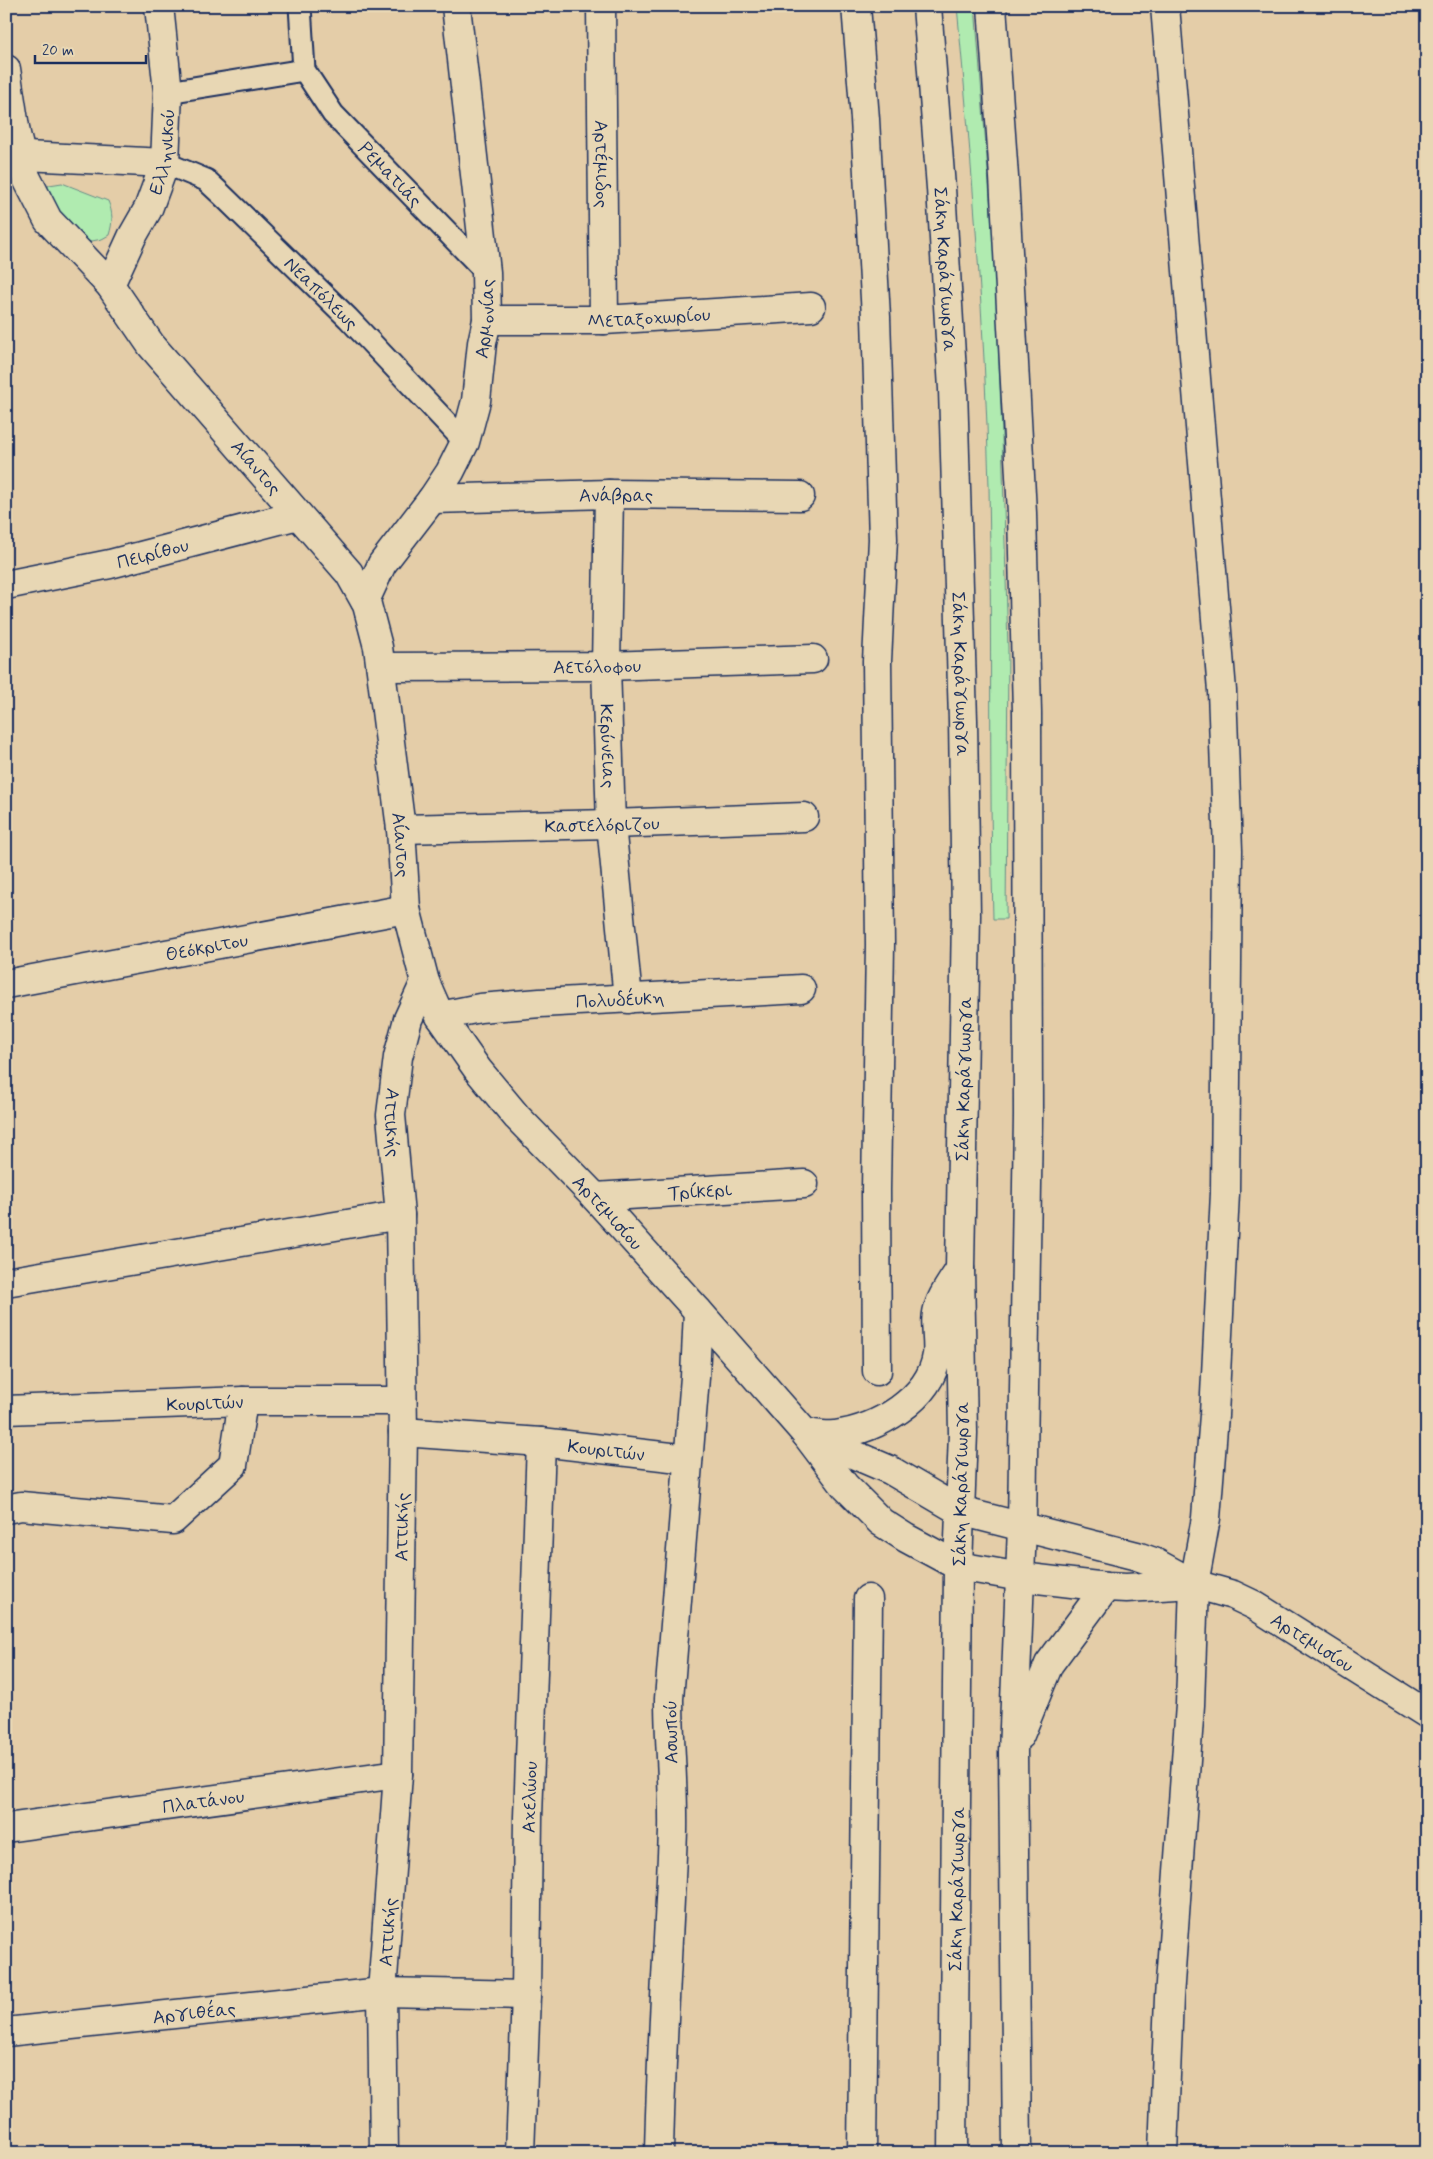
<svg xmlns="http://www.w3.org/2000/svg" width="1433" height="2159" viewBox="0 0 1433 2159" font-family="Mynerve,sans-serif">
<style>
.green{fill:#b0ebb0;stroke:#668d87}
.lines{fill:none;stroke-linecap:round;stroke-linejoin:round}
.service-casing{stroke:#1b2f5e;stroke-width:25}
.pedestrian-casing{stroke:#1b2f5e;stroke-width:31}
.minor-casing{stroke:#1b2f5e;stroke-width:31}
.primary-casing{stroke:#1b2f5e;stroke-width:31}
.service{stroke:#e8d7b4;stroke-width:21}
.pedestrian{stroke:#e8d7b4;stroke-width:28}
.minor{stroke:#e8d7b4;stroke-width:28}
.primary{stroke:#e8d7b4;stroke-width:28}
.labels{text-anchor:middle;stroke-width:4.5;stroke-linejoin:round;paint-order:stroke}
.street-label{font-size:19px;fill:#1b2f5e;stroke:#e8d7b4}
</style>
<rect width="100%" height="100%" fill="#e4cda8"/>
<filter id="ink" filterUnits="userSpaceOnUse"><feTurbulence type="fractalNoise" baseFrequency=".02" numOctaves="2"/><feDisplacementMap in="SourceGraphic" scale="10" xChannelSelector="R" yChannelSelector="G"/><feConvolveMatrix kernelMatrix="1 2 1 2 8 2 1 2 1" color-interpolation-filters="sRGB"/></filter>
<g filter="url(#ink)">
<path class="green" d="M957 6H975L995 262 1002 436 1008 649 1006 919H993C989 775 992 631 989 487 985 327 972 166 957 6Z
M62 183 108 201C113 213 113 222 109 235L102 239 87 242 47 199 45 192 49 185Z"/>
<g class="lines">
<defs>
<g id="service">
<path id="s1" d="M300 6 304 70 333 114 486 272"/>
<path d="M168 92 304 70"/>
<path id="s2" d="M165 163 206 180 221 194 348 318 465 442"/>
</g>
<path id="pedestrian" d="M6 1282 400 1215
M6 1509 21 1506 173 1520 233 1465 243 1401"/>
<g id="minor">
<path id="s3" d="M601 6 604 320"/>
<path d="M856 6 865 119 876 317 883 539 877 661 880 945 876 1190 877 1371"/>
<path id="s4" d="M6 69 16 134 26 177 48 220 110 285 151 345 349 573 367 605 378 647 401 829 406 909 425 982 408 1019 398 1057 391 1115 400 1215 403 1432 398 1774 382 1992 384 2153"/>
<path d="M6 155 165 163"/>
<path id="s5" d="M110 285 132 237 148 209 165 163 168 92 159 6"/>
<path id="s6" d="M487 320H604L811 307"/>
<path id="s7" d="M609 494 606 666 611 824 628 999"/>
<path id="s8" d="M432 499 609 494 800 496"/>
<path id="s9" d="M6 585 110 564 298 515"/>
<path id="s10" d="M365 601 382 564 432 499 450 472 465 442 476 401 482 343 487 320 486 272 456 6"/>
<path id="s11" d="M381 667 606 666 813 659"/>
<path id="s12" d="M401 829 611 824 804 817"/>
<path id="s13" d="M425 982 440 1016 478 1070 517 1117 595 1197 698 1311 805 1433 845 1486 881 1522 906 1538 958 1566 1021 1577 1106 1587 1126 1588 1194 1584"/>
<path id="s14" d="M6 984 406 909"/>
<path id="s15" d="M440 1016 480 1008 540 1003 801 989"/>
<path id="s16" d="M595 1197 804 1184"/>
<path id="s17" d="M6 1410 243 1401H402"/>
<path id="s18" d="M403 1432 541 1442 688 1459"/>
<path id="s19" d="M806 1434 890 1470 960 1511 1137 1556 1154 1562 1194 1584 1233 1595 1254 1605 1427 1714"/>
<path id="s20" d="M6 1828 398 1774"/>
<path id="s21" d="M6 2032 382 1992 526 1995"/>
<path id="s22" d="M520 2153 526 1995 528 1817 541 1442"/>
<path d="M659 2153C661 2046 669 1939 673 1831 674 1787 669 1743 669 1699L695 1377 698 1311"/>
<path d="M862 2153 868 1599"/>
<path d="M1163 2153 1169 1997 1190 1705 1194 1584 1206 1518 1214 1415 1225 1193 1228 850 1222 691 1165 6"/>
</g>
<g id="primary">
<path id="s23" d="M927 6 941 188 953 389 963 720 966 915 960 1269 963 1433 958 1566 953 2153"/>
<path d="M992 6 1004 177 1022 513 1027 713 1028 1115 1022 1527 1013 1752 1017 2153"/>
<path d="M805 1433C815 1434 825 1436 835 1435 877 1429 930 1400 937 1355 939 1340 933 1320 939 1306 943 1293 953 1281 960 1269"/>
<path d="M1020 1735 1049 1664 1106 1587"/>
</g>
</defs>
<use href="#service" class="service-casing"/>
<use href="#pedestrian" class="pedestrian-casing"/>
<use href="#minor" class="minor-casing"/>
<use href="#primary" class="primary-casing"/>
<use href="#service" class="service"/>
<use href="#pedestrian" class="pedestrian"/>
<use href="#minor" class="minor"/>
<use href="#primary" class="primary"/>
</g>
</g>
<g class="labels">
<g class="street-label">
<text dy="7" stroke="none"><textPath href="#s5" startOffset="145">Ελληνικού</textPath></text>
<text dy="7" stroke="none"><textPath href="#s3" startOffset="158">Αρτέμιδος</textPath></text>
<text dy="7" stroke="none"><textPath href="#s1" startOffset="200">Ρεματιάς</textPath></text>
<text dy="7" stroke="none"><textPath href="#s23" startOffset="264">Σάκη Καράγιωργα</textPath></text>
<text dy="7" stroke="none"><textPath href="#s2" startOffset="206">Νεαπόλεως</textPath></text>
<text dy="7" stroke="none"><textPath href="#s6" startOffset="162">Μεταξοχωρίου</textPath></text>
<text dy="7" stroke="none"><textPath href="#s10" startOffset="314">Αρμονίας</textPath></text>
<text dy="7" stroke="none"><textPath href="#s4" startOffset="482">Αίαντoς</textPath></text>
<text dy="7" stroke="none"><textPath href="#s8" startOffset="184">Ανάβρας</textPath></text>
<text dy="7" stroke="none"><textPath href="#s9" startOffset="150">Πειρίθου</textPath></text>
<text dy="7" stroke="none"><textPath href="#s11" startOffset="216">Αετόλοφου</textPath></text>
<text dy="7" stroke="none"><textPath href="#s23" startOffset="669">Σάκη Καράγιωργα</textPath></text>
<text dy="7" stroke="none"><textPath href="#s7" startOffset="252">Κερύνειας</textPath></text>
<text dy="7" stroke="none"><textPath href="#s12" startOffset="201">Καστελόριζου</textPath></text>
<text dy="7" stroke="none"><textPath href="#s4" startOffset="902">Αίαντoς</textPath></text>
<text dy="7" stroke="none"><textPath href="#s14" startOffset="204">Θεόκριτου</textPath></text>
<text dy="7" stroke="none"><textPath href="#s15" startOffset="181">Πολυδέυκη</textPath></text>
<text transform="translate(963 1079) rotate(-89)" y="7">Σάκη Καράγιωργα</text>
<text dy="7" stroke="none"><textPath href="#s4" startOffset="1188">Αττικής</textPath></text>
<text dy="7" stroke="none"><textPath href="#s16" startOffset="105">Τρίκερι</textPath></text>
<text dy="7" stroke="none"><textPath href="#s13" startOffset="296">Αρτεμισίου</textPath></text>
<text dy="7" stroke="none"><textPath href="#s17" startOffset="199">Κουριτών</textPath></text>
<text dy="7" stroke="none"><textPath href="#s18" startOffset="204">Κουριτών</textPath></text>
<text transform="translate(960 1484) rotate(-89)" y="7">Σάκη Καράγιωργα</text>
<text transform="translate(401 1527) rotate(-89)" y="7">Αττικής</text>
<text dy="7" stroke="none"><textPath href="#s19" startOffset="552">Αρτεμισίου</textPath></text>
<text transform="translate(670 1732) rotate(-91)" y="7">Ασωπού</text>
<text dy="7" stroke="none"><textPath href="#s22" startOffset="356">Αχελώου</textPath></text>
<text dy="7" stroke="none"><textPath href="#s20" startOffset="199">Πλατάνου</textPath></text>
<text transform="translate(956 1889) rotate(-89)" y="7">Σάκη Καράγιωργα</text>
<text transform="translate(387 1932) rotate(-86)" y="7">Αττικής</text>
<text dy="7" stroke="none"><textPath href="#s21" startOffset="189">Αργιθέας</textPath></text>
</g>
</g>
<rect width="1433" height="2159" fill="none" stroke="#e8d7b4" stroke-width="25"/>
<rect x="12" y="12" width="1408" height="2134" fill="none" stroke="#1b2f5e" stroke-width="2" filter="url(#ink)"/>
<path d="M35 55v8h111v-8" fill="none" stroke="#1b2f5e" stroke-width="2.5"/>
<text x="42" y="55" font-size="15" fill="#1b2f5e" stroke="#e8d7b4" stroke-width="4" paint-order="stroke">20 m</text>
</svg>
